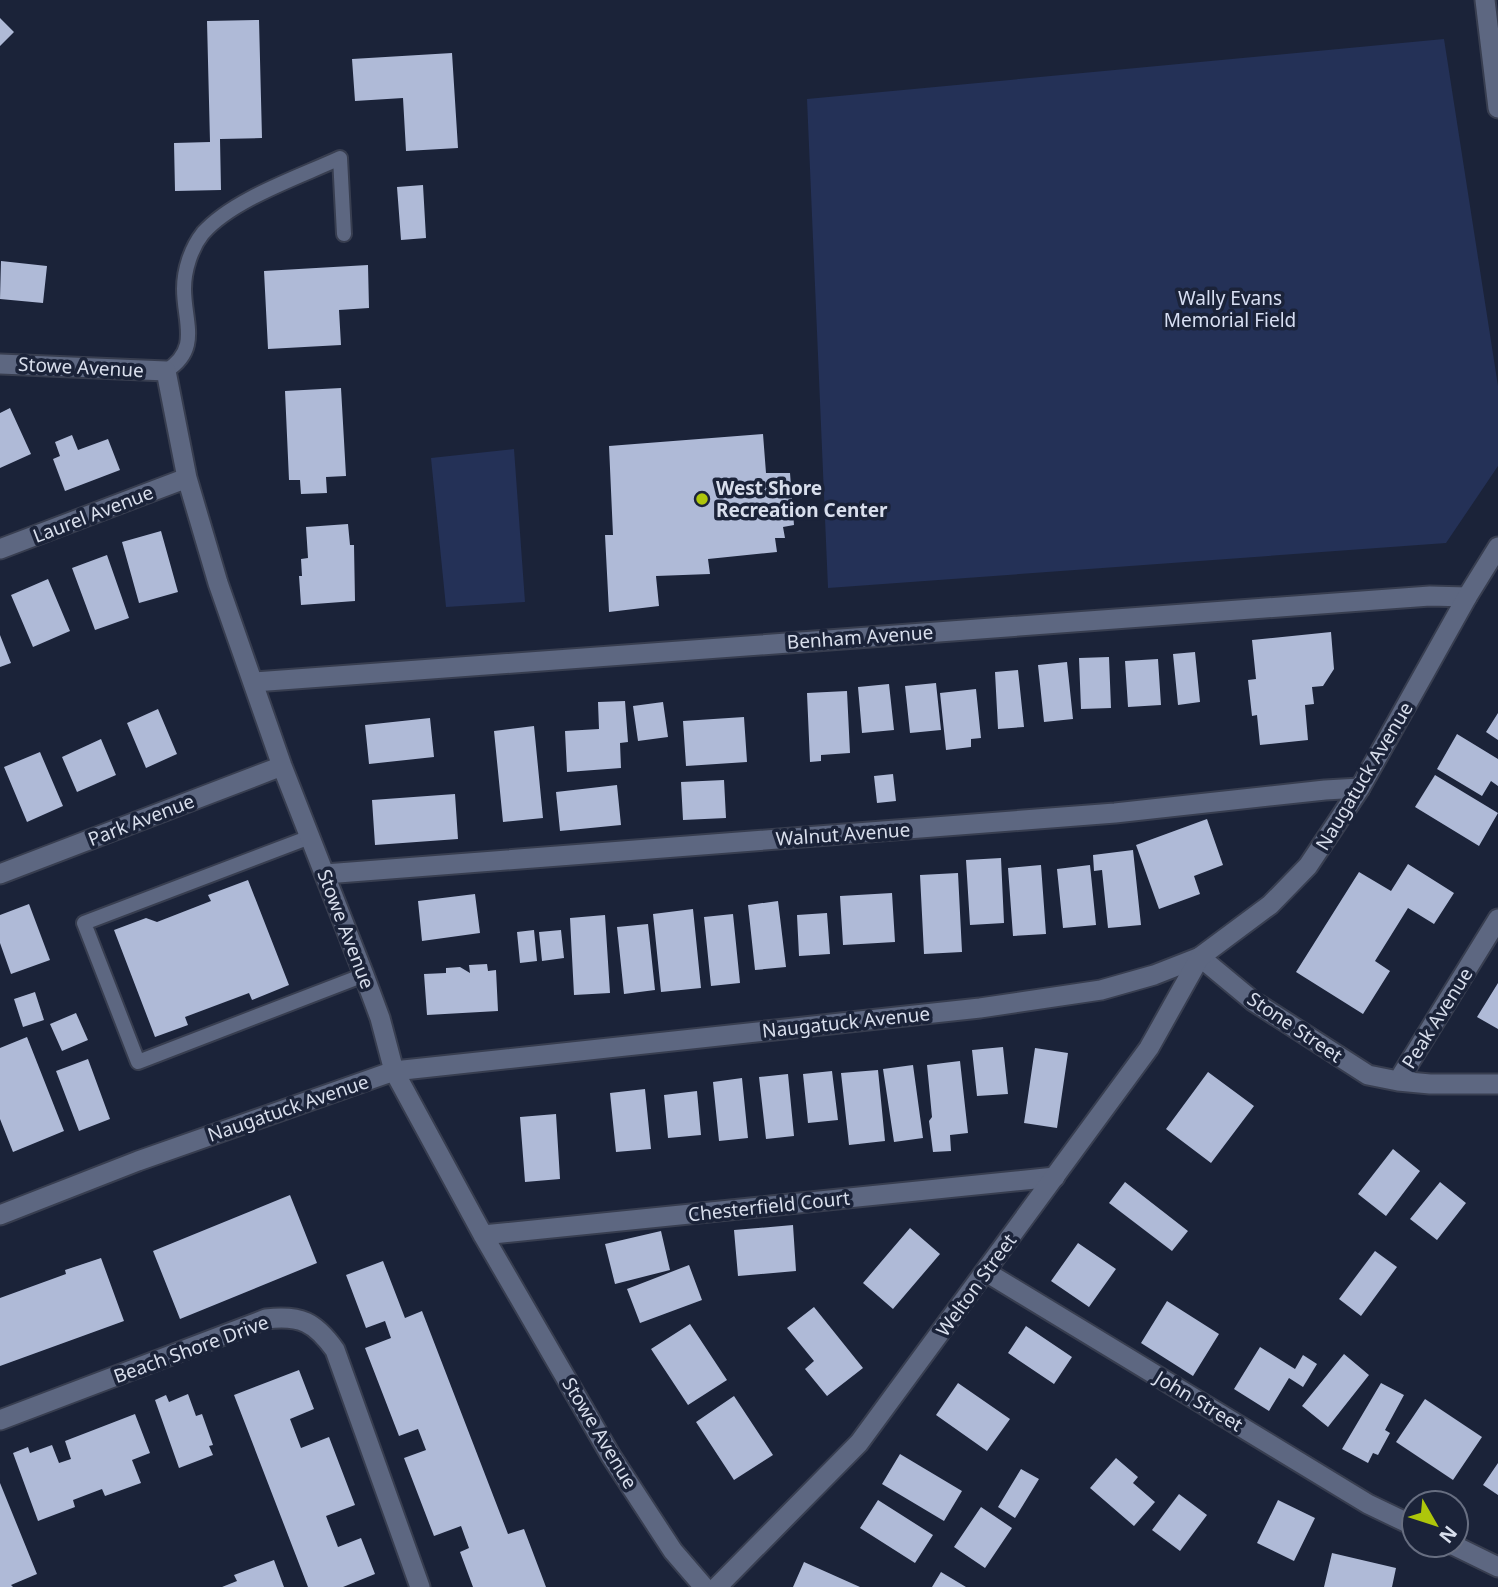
<svg xmlns="http://www.w3.org/2000/svg" width="1498" height="1587" viewBox="0 0 1498 1587" font-family="'Noto Sans',sans-serif">
<style>
.green{fill:#243157}
.building{fill:#afbad7}
.lines{fill:none;stroke-linecap:round;stroke-linejoin:round}
.service-casing{stroke:#383e50;stroke-width:18}
.minor-casing{stroke:#383e50;stroke-width:23}
.tertiary-casing{stroke:#383e50;stroke-width:23}
.service{stroke:#5d6781;stroke-width:14}
.minor{stroke:#5d6781;stroke-width:19}
.tertiary{stroke:#5d6781;stroke-width:19}
.poi-dot{fill:#aec60b;stroke:#1b2339;stroke-width:2.5}
.labels{text-anchor:middle;stroke-width:7;stroke-linejoin:round;paint-order:stroke}
.park-label{font-size:19px;fill:#d8dff3;stroke:#1b2339}
.street-label{font-size:19px;fill:#d8deec;stroke:#1b2339}
.poi-label{font-size:19px;font-weight:bold;fill:#d8deec;stroke:#1b2339;text-anchor:start}
</style>
<rect width="100%" height="100%" fill="#1b2339"/>
<path class="green" d="M1444 39 1498 386V466L1446 543 828 588 807 99Z
M514 449 525 602 446 607 431 458Z"/>
<path class="building" d="M0 18 14 32 0 46Z
M259 20 262 138 220 139 221 190 175 191 174 143 210 142 207 21Z
M452 53 458 148 406 151 403 98 355 101 352 59Z
M423 185 426 238 401 240 397 187Z
M1 261 47 266 43 303 0 299Z
M368 265 369 308 339 310 341 345 268 349 264 271Z
M341 388 346 476 326 477 327 493 301 494 300 480H289L285 391Z
M10 408 31 454 0 468V413Z
M763 434 766 473H790L794 525 783 527 785 538H775L777 552 708 559 710 574 656 576 659 606 609 612 605 535H613L609 446Z
M72 435 78 450 108 439 120 470 65 491 53 459 60 456 55 442Z
M348 524 350 545H354L355 601 301 605 299 576H302L301 559 308 558 306 527Z
M161 531 178 592 139 603 122 542Z
M107 555 129 618 95 630 72 568Z
M48 579 70 631 33 647 11 595Z
M1331 632 1334 669 1323 686 1312 687 1314 704 1305 705 1308 740 1260 745 1257 715 1252 716 1248 680 1256 679 1252 640Z
M0 635 11 663 0 667Z
M1195 652 1200 702 1178 705 1173 654Z
M1109 657 1111 708 1081 709 1079 658Z
M1158 659 1161 705 1128 707 1125 661Z
M1067 662 1073 719 1044 722 1038 665Z
M1018 670 1024 727 998 729 995 672Z
M936 683 941 730 910 733 905 686Z
M889 684 894 730 862 733 858 687Z
M976 689 981 738 971 739V747L946 750 940 693Z
M847 691 850 753 821 755V761L810 762 807 693Z
M625 701 628 742 620 743 621 768 567 772 565 731 599 729 598 702Z
M663 702 668 737 638 741 633 706Z
M158 709 177 754 146 768 127 723Z
M1498 713V740L1486 732Z
M744 717 747 762 686 766 683 721Z
M430 718 434 757 369 764 365 725Z
M534 726 543 818 503 822 494 731Z
M1457 734 1498 759V786L1491 781 1482 796 1437 769Z
M101 739 116 775 77 792 62 757Z
M40 752 63 806 27 822 4 767Z
M893 774 896 801 877 803 874 776Z
M1435 775 1498 813 1479 846 1415 807Z
M724 780 726 818 683 820 681 782Z
M617 785 621 825 560 831 556 792Z
M455 794 458 839 375 845 372 800Z
M1207 819 1223 865 1194 876 1200 894 1159 909 1136 845Z
M1133 850 1141 925 1108 928 1102 870 1094 871 1093 855Z
M1001 858 1004 923 970 925 966 860Z
M1408 864 1454 893 1434 924 1408 908 1375 961 1390 971 1363 1014 1296 972 1359 872 1391 891Z
M1041 865 1046 934 1013 936 1008 868Z
M1090 865 1096 925 1063 928 1057 869Z
M958 873 962 952 924 954 920 875Z
M248 880 289 985 252 1000 249 993 185 1017 188 1025 155 1037 114 930 146 918 157 922 211 901 208 895Z
M892 893 895 942 843 945 840 896Z
M475 894 480 933 422 941 418 901Z
M778 901 786 967 755 970 748 905Z
M29 904 50 960 11 974 0 943V915Z
M693 909 701 988 661 992 653 914Z
M827 913 830 954 799 956 797 915Z
M733 914 740 983 711 986 704 917Z
M605 915 610 993 574 995 570 918Z
M648 924 655 990 624 994 617 927Z
M534 930 537 961 520 963 517 932Z
M561 930 564 958 542 961 539 932Z
M487 964 488 971 496 970 498 1011 427 1015 424 974 446 973V968L460 967 470 973 469 965Z
M1498 983V1029L1477 1017Z
M35 992 44 1020 23 1027 14 999Z
M76 1013 88 1040 62 1051 50 1024Z
M27 1037 64 1131 13 1152 0 1119V1048Z
M1003 1047 1008 1094 977 1096 972 1050Z
M1035 1048 1068 1053 1057 1128 1024 1123Z
M88 1059 110 1119 79 1131 56 1071Z
M960 1061 968 1133 950 1135 951 1151 933 1152 929 1121 932 1117 927 1065Z
M913 1065 923 1138 894 1142 883 1069Z
M878 1070 885 1141 849 1145 841 1073Z
M832 1071 838 1120 808 1123 803 1074Z
M1208 1072 1254 1106 1211 1163 1166 1129Z
M788 1074 794 1136 766 1139 759 1077Z
M742 1078 748 1138 719 1141 713 1082Z
M645 1089 651 1149 616 1152 610 1093Z
M697 1091 701 1135 668 1138 664 1095Z
M556 1114 560 1179 525 1182 520 1117Z
M1393 1149 1420 1171 1386 1216 1358 1194Z
M1125 1182 1188 1231 1172 1251 1109 1203Z
M1440 1182 1466 1203 1437 1240 1410 1219Z
M290 1195 317 1263 180 1319 153 1251Z
M793 1225 796 1271 738 1276 734 1230Z
M910 1228 940 1254 893 1309 863 1283Z
M661 1231 670 1270 615 1284 605 1244Z
M1078 1243 1116 1269 1089 1307 1051 1281Z
M1375 1251 1397 1267 1361 1316 1339 1299Z
M101 1258 124 1321 0 1366V1298L66 1274 65 1270Z
M383 1261 405 1318 422 1311 508 1534 524 1529 546 1587H473L460 1552 469 1548 461 1526 434 1536 404 1458 426 1450 418 1429 399 1436 365 1348 391 1338 385 1321 366 1328 346 1275Z
M689 1265 702 1300 640 1323 627 1289Z
M1167 1301 1219 1334 1193 1376 1141 1343Z
M814 1307 863 1368 827 1396 805 1369 814 1361 787 1328Z
M690 1324 727 1380 688 1405 651 1349Z
M1026 1326 1072 1357 1054 1384 1008 1353Z
M1260 1347 1295 1369 1303 1355 1317 1364 1303 1387 1289 1378 1269 1411 1234 1389Z
M1344 1354 1369 1375 1328 1427 1302 1406Z
M299 1370 314 1409 290 1419 301 1448 329 1437 355 1505 326 1516 338 1547 361 1538 375 1574 343 1587H308L234 1395Z
M958 1383 1010 1419 987 1451 936 1415Z
M1381 1383 1404 1395 1385 1430 1390 1433 1378 1455 1373 1453 1368 1463 1342 1449Z
M188 1394 196 1416 202 1414 213 1445 209 1446 213 1455 179 1468 155 1400 166 1395 169 1402Z
M734 1396 773 1455 734 1480 696 1422Z
M1425 1399 1482 1437 1453 1480 1396 1442Z
M135 1414 150 1453 132 1460 141 1483 105 1496 102 1489 73 1500 75 1507 38 1521 13 1453 28 1447 30 1453 52 1445 59 1463 71 1459 65 1441Z
M900 1454 962 1491 944 1521 882 1484Z
M1116 1458 1138 1477 1133 1483 1155 1502 1134 1526 1090 1488Z
M1498 1463V1495L1483 1485Z
M1021 1469 1039 1479 1015 1518 998 1507Z
M0 1483 37 1574 11 1585 13 1587H0Z
M1179 1494 1207 1515 1180 1551 1152 1530Z
M878 1500 933 1535 915 1563 860 1528Z
M1278 1500 1315 1518 1294 1561 1257 1543Z
M981 1507 1012 1528 985 1568 954 1547Z
M1332 1553 1396 1568 1392 1587H1324Z
M274 1560 284 1587H222L237 1581 234 1575Z
M804 1562 860 1587H793Z
M941 1572 966 1587H932Z"/>
<g class="lines">
<defs>
<path id="service" d="M166 371C201 349 184 322 184 289 184 270 191 248 203 233 233 199 299 177 340 158L344 234
M310 837 84 923 138 1062 364 975"/>
<path id="minor" d="M1485 0 1498 108
M0 364 166 371 187 478 218 583 282 766 364 975 380 1018 394 1071 483 1235 611 1456 673 1551 704 1587
M0 549 187 478
M254 682 1430 596 1467 597
M0 874 282 766
M325 874 1115 813 1325 790 1360 788
M1398 1081 1498 919
M0 1215 138 1161 394 1071 980 1008 1101 990 1154 975 1200 957 1253 1001 1368 1075 1398 1081 1430 1084H1498
M483 1235 1055 1177
M986 1272 1368 1504 1414 1526
M0 1420 266 1319C301 1315 315 1322 335 1350L420 1587
M1453 1545 1498 1567"/>
<path id="tertiary" d="M717 1587 859 1443 1149 1048 1200 957 1270 905 1308 866 1360 788 1467 597 1498 547"/>
</defs>
<use href="#service" class="service-casing"/>
<use href="#minor" class="minor-casing"/>
<use href="#tertiary" class="tertiary-casing"/>
<use href="#service" class="service"/>
<use href="#minor" class="minor"/>
<use href="#tertiary" class="tertiary"/>
</g>
<circle class="poi-dot" cx="702" cy="499" r="7"/>
<g class="labels">
<g class="park-label">
<text x="1230" y="305">Wally Evans<tspan x="1230" dy="22">Memorial Field</tspan></text>
</g>
<g class="street-label">
<text transform="translate(81 367) rotate(3)" y="7">Stowe Avenue</text>
<text transform="translate(93 514) rotate(-21)" y="7">Laurel Avenue</text>
<text transform="translate(860 637) rotate(-4)" y="7">Benham Avenue</text>
<text transform="translate(1364 776) rotate(-59)" y="7">Naugatuck Avenue</text>
<text transform="translate(141 820) rotate(-21)" y="7">Park Avenue</text>
<text transform="translate(843 834) rotate(-4)" y="7">Walnut Avenue</text>
<text transform="translate(346 929) rotate(69)" y="7">Stowe Avenue</text>
<text transform="translate(1437 1018) rotate(-58)" y="7">Peak Avenue</text>
<text transform="translate(846 1022) rotate(-6)" y="7">Naugatuck Avenue</text>
<text transform="translate(1295 1027) rotate(34)" y="7">Stone Street</text>
<text transform="translate(288 1108) rotate(-19)" y="7">Naugatuck Avenue</text>
<text transform="translate(769 1206) rotate(-6)" y="7">Chesterfield Court</text>
<text transform="translate(976 1285) rotate(-54)" y="7">Welton Street</text>
<text transform="translate(191 1349) rotate(-20)" y="7">Beach Shore Drive</text>
<text transform="translate(1199 1401) rotate(31)" y="7">John Street</text>
<text transform="translate(600 1433) rotate(59)" y="7">Stowe Avenue</text>
</g>
<g class="poi-label">
<text x="716" y="495">West Shore<tspan x="716" dy="22">Recreation Center</tspan></text>
</g>
</g>
<g transform="translate(1435 1524) rotate(129)"><circle r="33" fill="#1b2339" stroke="#676e81" stroke-width="2"/>
<path d="M0-5L12 26L0 18L-12 26Z" fill="#aec60b"/>
<text y="-10" font-size="19" font-weight="bold" text-anchor="middle" fill="#d8deec">N</text>
</g>
</svg>
